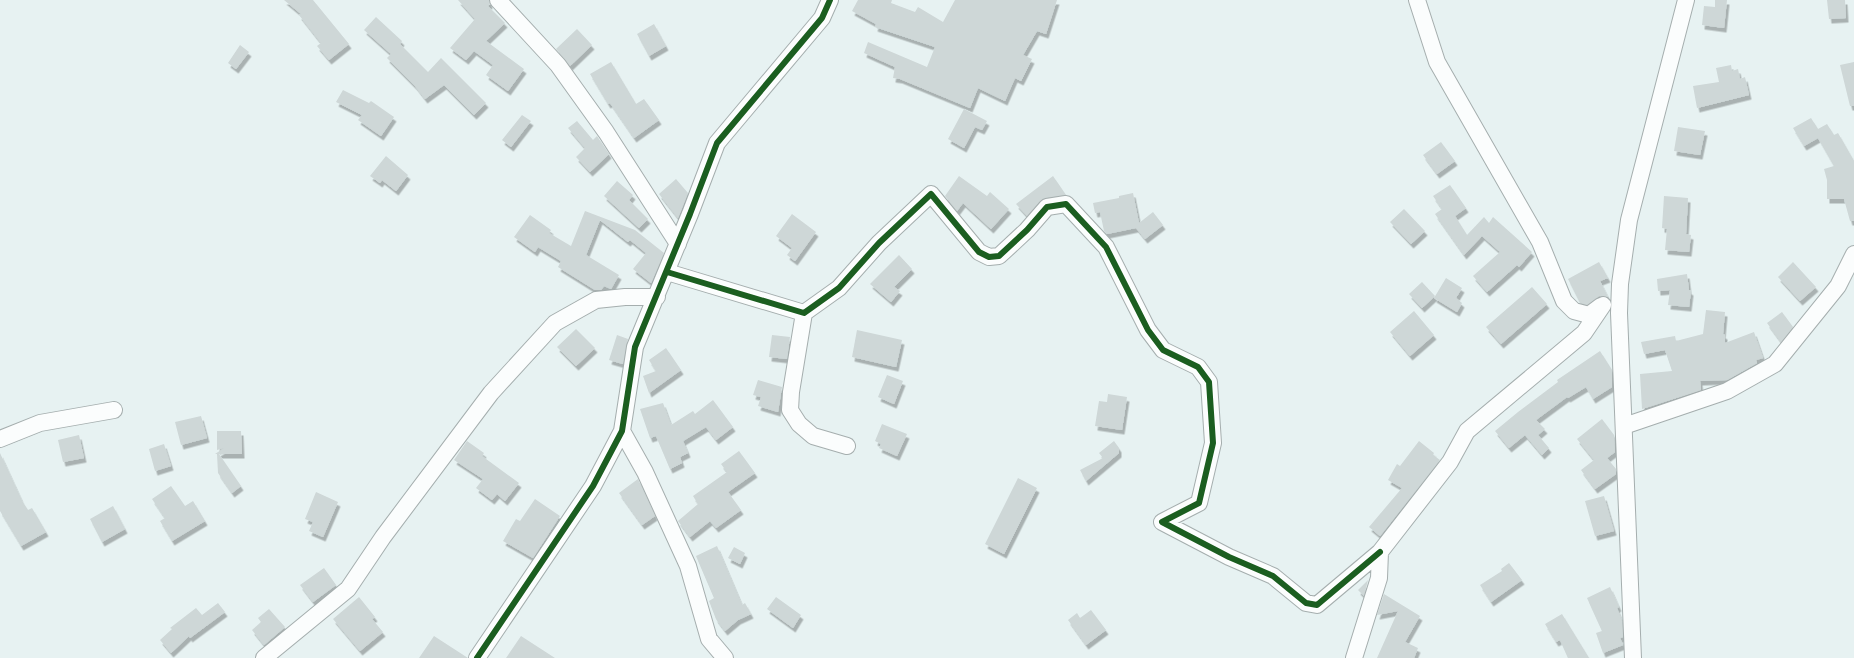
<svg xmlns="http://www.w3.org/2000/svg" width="1854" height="658" viewBox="0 0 1854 658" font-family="Commissioner,sans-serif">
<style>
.building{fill:#ced7d7;filter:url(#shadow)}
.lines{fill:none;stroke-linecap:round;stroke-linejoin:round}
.minor-casing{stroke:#a5aeae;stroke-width:18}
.minor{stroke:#fbfdfd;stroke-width:16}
.cycleway-casing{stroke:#fff;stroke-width:8}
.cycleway{stroke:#1b5e20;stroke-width:6}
</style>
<defs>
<filter id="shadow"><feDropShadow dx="2.5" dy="4.5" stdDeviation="0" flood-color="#0004"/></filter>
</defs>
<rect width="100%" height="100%" fill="#e7f2f2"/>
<path class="building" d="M284 0H313L349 44 329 60 317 46 321 43 299 15 301 14Z
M458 0H489L490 4 488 6 505 23 486 41 524 69 508 91 486 75 493 65 474 51 466 60 450 48 475 19Z
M858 0H892L891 3 915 12 918 7 943 22 955 0H1057L1046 34 1037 31 1023 55 1032 59 1021 81 1015 78 1005 101 978 88 970 108 900 79 893 78 895 67 864 53 868 42 927 67 935 47 875 27 876 24 852 11Z
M1715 0H1727L1724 28 1702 25 1704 6 1715 7Z
M1827 0H1845L1846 18 1829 19Z
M376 17 402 41 400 44 428 72 441 58 486 103 474 115 444 85 425 99 415 86 387 58 391 54 364 30Z
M654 24 666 46 649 56 637 34Z
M577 29 592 45 570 66 556 49Z
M240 45 249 52 236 69 228 63Z
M611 62 636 104 644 99 659 120 634 138 610 103 608 104 590 74Z
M1854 62V106H1850L1840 65Z
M1731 65 1732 71 1738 69 1740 79 1745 77 1749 95 1697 108 1693 86 1719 82 1716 68Z
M343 90 369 103 371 101 394 117 381 136 358 120 362 115 336 102Z
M964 109 987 121 982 130 975 127 964 148 948 139Z
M522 115 531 121 511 147 502 140Z
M1811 118 1818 129 1827 124 1834 135 1838 133 1854 161V221H1850L1844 199H1827V180L1824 169 1834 166 1818 138 1804 146 1793 128Z
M577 121 593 140 597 136 609 154 590 172 576 157 585 148 568 128Z
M1678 127 1705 131 1700 155 1674 151Z
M1441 142 1455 161 1437 174 1423 155Z
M386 156 408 175 396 191 382 180 380 183 370 176Z
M959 176 987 196 990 192 1009 209 991 229 963 203 957 211 945 196Z
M1053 176 1066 195 1045 198 1040 201 1027 216 1016 204Z
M676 179 688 193 678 218 659 194Z
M617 181 633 195 629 200 648 219 639 228 604 196Z
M1450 185 1466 208 1455 216 1467 235 1484 217 1489 223 1493 217 1532 252 1519 267 1517 265 1487 292 1473 276 1500 252 1482 236 1464 255 1435 214 1442 209 1433 196Z
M1133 193 1139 223 1153 212 1163 225 1145 239 1136 228 1107 234 1104 231 1100 212 1095 213 1093 203 1119 198V196Z
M1664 196 1688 198 1686 234 1691 235 1689 252 1665 250 1667 229 1662 228Z
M1404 209 1425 231 1411 244 1390 222Z
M585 211 635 230 664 253 651 283 633 269 646 253 630 240 628 242 600 220 586 255 619 275 611 289 604 286 601 290H595L558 267 561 261 538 247 535 252 514 237 530 215 551 230 549 233 571 246Z
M792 214 816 232 795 261 787 255 792 248 776 236Z
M899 255 912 269 894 287 900 291 891 302 870 284Z
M1599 262 1608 278 1600 281 1608 297 1599 296 1587 305 1580 303 1568 279Z
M1793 262 1816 287 1800 301 1778 277Z
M1687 274 1689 290 1691 291 1689 307 1668 305 1670 290 1658 291 1657 279Z
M1446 278 1462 288 1456 298 1462 303 1457 312 1434 298Z
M1422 282 1435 296 1422 308 1409 294Z
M1532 287 1547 304 1501 344 1486 327Z
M1706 310 1725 312 1723 334 1725 335V343L1754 332 1763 358 1756 360 1757 363 1727 380 1700 381 1701 390 1642 409 1640 374 1672 371 1665 350 1644 354 1641 342 1675 336 1676 341 1703 334Z
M1414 311 1434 335 1410 356 1390 332Z
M1782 312 1793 327 1781 342 1767 323Z
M576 329 595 348 576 366 557 347Z
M857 330 902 340 896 367 852 357Z
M617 335 628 339 623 364 609 360Z
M772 335 790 337 787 359 769 357Z
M666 348 681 370 649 393 643 376 656 371 649 360Z
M1600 351 1612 370V387L1593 399 1586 387 1568 398 1567 397 1536 420 1545 429 1538 435 1549 448 1542 455 1525 435 1509 448 1495 431 1518 412 1558 382 1557 380Z
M887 375 903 381 894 404 878 397Z
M758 380 782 387 778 412 758 406 761 397 753 395Z
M1108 394 1127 397 1122 430 1095 426 1099 401 1107 402Z
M713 400 733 427 716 440 706 427 683 441 688 453 680 457 682 463 670 469 656 436 650 438 640 409 663 403 671 425 693 411 695 414Z
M201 416 207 438 181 445 175 422Z
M1602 419 1614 435 1615 452 1607 458 1616 469V474L1595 489 1581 470 1594 460 1577 439Z
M882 424 907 434 897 456 879 448 881 444 875 441Z
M217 431H241L242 454H219L241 486 232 493 218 473 217 454H215L224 448 217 450Z
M79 435 84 458 63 462 58 440Z
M467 441 484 453 482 456 519 483 505 501 497 494 492 500 476 488 483 479 454 460Z
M1114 441 1119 448V453L1086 481 1080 470 1103 458 1099 453Z
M1419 441 1434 453 1433 455 1440 460 1380 536 1369 527 1402 488 1388 480 1397 464 1400 466Z
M164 444 171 466 155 471 149 449Z
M739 451 755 473 728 492 741 510 716 528 710 521 690 537 678 521 698 504 693 496 727 472 721 464Z
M0 453 22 501 28 510 32 508 46 532 21 546 0 511Z
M1018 478 1037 488 1004 554 985 544Z
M638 479 655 516 642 525 619 493Z
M171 486 185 506 193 501 205 521 172 541 160 521 165 518 152 499Z
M316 492 338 502 323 537 309 531 313 522 305 519Z
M1604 496 1614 531 1595 536 1585 501Z
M535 499 560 516 533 558 503 541 516 519 520 521Z
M113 506 125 529 102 542 90 519Z
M717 546 742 605 745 603 751 614 738 620 725 631 716 619 709 601 714 598 696 556Z
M734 547 745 553 740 564 728 558Z
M1509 563 1522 580 1491 602 1480 585 1502 571 1501 569Z
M324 568 336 585 313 602 300 585Z
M1368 580 1364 596 1358 590Z
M1610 587 1619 607 1617 608 1622 621 1623 637 1620 638 1623 645 1603 653 1596 633 1602 631 1587 598Z
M1384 594 1420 616 1405 642 1418 648 1414 658H1377L1398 611 1377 615Z
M359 597 375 617 372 619 383 632 360 651 333 619Z
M776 597 801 615 793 628 767 609Z
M218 603 225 612 190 638 189 636 171 653 160 640 172 629 170 628 196 608 202 615Z
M269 609 285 627 264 645 252 630 261 622 258 618Z
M1091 610 1106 630 1086 645 1068 620 1077 613 1080 618Z
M1562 614 1589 658H1568L1560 640 1556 642 1545 624Z
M434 636 468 658H419Z
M521 636 555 658H506Z"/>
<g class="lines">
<defs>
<path id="minor" d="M498 0 558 65 606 132 678 244
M1417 0 1437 62 1540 242 1564 301 1574 311 1589 315 1601 306
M667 272 804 313 839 288 879 243 931 194 979 252 989 257 999 256 1027 230 1047 207 1066 204 1106 247 1148 330 1163 350 1198 367 1209 382 1213 443 1199 503 1162 522 1229 557 1273 576 1306 603 1317 605 1380 552
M804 313 791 392 790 410 799 424 813 436 847 446
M1624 426 1727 391 1775 364 1838 286 1854 254
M622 431 645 472 688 566 709 639 725 658
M0 439 40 423 114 410
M264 658 348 589 383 537 491 393 555 323 596 300 625 297H657
M477 658 593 486 622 431 635 347 690 214 717 143 822 18 830 0
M1354 658 1379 578 1380 552 1450 462 1467 431 1584 333 1603 305
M1633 658 1619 313 1620 284 1629 220 1686 0"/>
</defs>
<use href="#minor" class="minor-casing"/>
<use href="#minor" class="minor"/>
<defs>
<path id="cycleway" d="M667 272 804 313 839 288 879 243 931 194 979 252 989 257 999 256 1027 230 1047 207 1066 204 1106 247 1148 330 1163 350 1198 367 1209 382 1213 443 1199 503 1162 522 1229 557 1273 576 1306 603 1317 605 1380 552
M477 658 593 486 622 431 635 347 690 214 717 143 822 18 830 0"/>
</defs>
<use href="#cycleway" class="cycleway-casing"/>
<use href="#cycleway" class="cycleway"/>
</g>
</svg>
